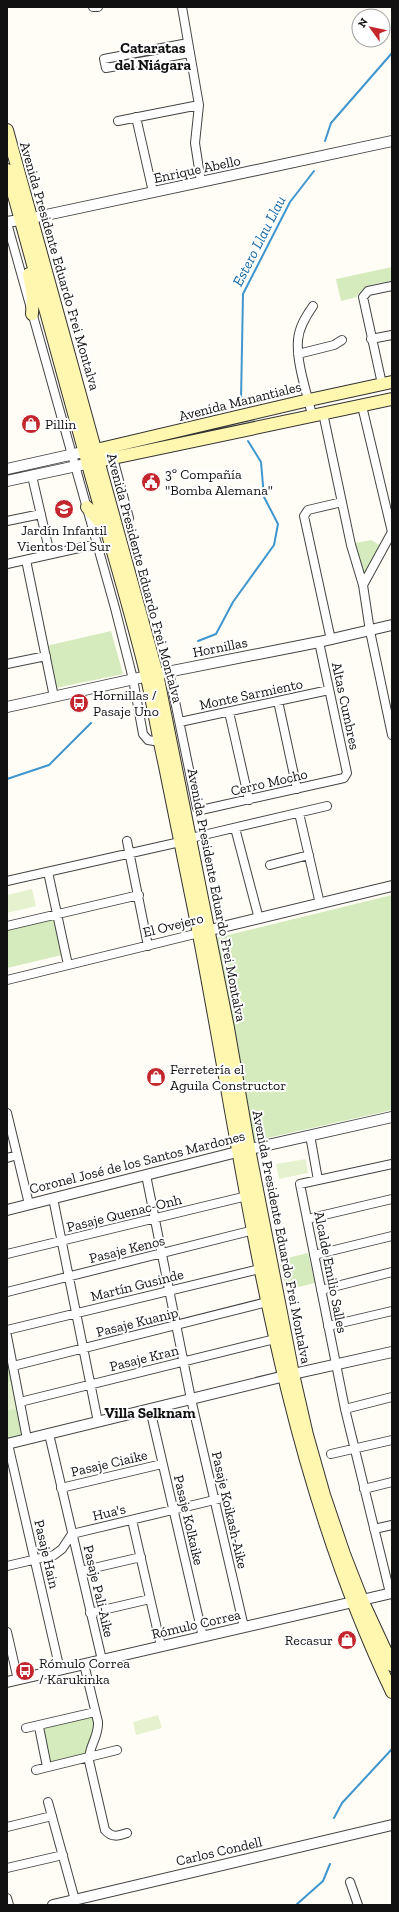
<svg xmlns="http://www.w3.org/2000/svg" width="399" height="1912" viewBox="0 0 399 1912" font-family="'Zilla Slab',serif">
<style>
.green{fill:#d5ebbd}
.pitch{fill:#e6f2cf}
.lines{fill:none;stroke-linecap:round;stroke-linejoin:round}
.stream{stroke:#3f96cf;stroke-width:2}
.minor-casing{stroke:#444;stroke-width:10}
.tertiary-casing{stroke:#444;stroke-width:12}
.secondary-casing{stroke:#333;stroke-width:14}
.minor{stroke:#fff;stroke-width:8}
.tertiary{stroke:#fff;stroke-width:10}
.secondary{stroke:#fff6b0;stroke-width:12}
.labels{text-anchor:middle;stroke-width:4;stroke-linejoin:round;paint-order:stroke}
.street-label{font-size:14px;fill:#111;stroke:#fff}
.poi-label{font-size:14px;fill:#111;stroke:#fff;text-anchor:start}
.neighbourhood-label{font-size:15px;font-weight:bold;fill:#111;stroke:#fff}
.water-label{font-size:15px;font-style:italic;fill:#1768a6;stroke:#fff}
</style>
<rect width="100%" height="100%" fill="#fffdf5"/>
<path class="green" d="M392 267V281C378 284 363 283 357 297L341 301 336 279Z
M371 540 381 546 366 574H362L355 543Z
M111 631 123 674 56 688 46 646Z
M392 895V1110L254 1141 216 938Z
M54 919 62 955 7 968V930Z
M308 1253 315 1283 286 1290 279 1260Z
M7 1351 26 1440 7 1444Z
M93 1716 95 1728 85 1754 50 1762 43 1729Z"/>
<path class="pitch" d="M32 889 36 906 7 913V895Z
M306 1159 308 1173 279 1179 276 1164Z
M11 1381 16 1409 7 1411V1382Z
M158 1715 162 1728 136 1735 133 1722Z"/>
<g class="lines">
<path class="stream" d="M325 141 331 123 392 53
M241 400 243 294 290 202 314 171
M198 641 216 634 233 602 274 545 278 524 264 497 261 462 248 441
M7 779 49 765 91 723
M334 1818 342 1803 392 1749
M296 1905 323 1881 330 1864"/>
<defs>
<path id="minor" d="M93 7H98
M182 7 199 105 195 143 201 182
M188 43 104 59 106 68 190 53
M136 117 153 192
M118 121 199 105
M7 223 115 608 133 679 143 734 148 740 160 742
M371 339 392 335
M298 354 334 345 342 340
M382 384 363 297 368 291 392 286
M362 406 392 532
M323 413 351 545 363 585
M312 415C307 393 296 362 298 340 299 327 306 316 313 306
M113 458 129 518
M32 476 50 554
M7 521 41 514
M392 532 363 585 370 631 392 735
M26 560 54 697
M7 564 97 544
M331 640 304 516 308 510 342 502
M7 664 46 656
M169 672 197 808 201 810 344 778 347 773 319 642
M278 701 297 789
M229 712 249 800
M180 722 329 690
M299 813 320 904
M235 828 259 919
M191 838 327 806
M127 841 148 946
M270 865 309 855
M48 872 68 965
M7 881 180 842
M7 926 139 895
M7 980 199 933
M7 1113 29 1204
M310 1135 318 1180
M7 1158 17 1155
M146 1175 191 1399 244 1627
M53 1198 98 1422
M307 1219 392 1199
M7 1254 247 1196
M314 1255 392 1236
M321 1290 392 1272
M7 1292 254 1230
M328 1326 392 1311
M7 1330 264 1268
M7 1336 27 1439
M13 1366 267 1302
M20 1402 275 1339
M150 1409 203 1637
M345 1409 392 1397
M49 1434 102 1660
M8 1444 60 1670
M331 1454 392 1440
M61 1488 162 1464
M364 1489 392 1482
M132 1520 161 1646
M374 1529 392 1525
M7 1566 54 1555 62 1549 72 1534 227 1497
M81 1571 141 1557
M390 1593 345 1409 300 1184 392 1164
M90 1613 150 1599
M7 1632 18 1680
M84 1664 98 1722C99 1737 88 1747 89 1761L105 1830C112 1838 118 1836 127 1833
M39 1727 47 1767
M26 1728 95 1712
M36 1770 117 1750
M48 1802 75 1900
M7 1827 52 1816
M7 1868 63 1855
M350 1882 358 1905
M7 1898 9 1905"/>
<path id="tertiary" d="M7 222 32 218 392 141
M7 469 92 450
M7 481 95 462
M7 707 157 674 319 642 392 625
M202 932 392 886
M7 1210 237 1152 392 1117
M7 1444 293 1374 392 1352
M7 1682 392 1593
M53 1905 392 1825"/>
<path id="secondary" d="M7 130 157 674 228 1028 249 1149 293 1374 307 1435 324 1495 344 1554 362 1600 392 1665
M7 170C35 269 61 369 89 468 108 536 129 604 146 673 153 704 158 735 165 766 176 820 187 874 198 929 248 1187 277 1452 392 1692
M29 274 33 297 32 314
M96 450 309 400 392 382
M99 461 392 399
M87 507 105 528"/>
</defs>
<use href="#minor" class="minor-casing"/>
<use href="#tertiary" class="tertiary-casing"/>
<use href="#secondary" class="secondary-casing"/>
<use href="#minor" class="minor"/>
<use href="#tertiary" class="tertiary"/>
<use href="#secondary" class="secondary"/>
</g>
<defs>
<symbol id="shop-disc" viewBox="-11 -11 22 22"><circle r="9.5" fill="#c4262e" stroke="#fff"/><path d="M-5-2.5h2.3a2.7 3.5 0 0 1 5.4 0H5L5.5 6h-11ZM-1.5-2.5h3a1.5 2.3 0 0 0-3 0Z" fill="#fff"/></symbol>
<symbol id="civic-disc" viewBox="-11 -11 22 22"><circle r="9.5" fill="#c4262e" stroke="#fff"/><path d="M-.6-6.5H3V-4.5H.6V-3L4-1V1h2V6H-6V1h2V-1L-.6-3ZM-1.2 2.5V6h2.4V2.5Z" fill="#fff"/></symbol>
<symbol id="school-disc" viewBox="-11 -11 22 22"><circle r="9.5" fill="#c4262e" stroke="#fff"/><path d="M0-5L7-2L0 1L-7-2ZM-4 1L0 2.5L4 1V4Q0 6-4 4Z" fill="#fff"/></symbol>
<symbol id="bus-disc" viewBox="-11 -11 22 22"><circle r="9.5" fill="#c4262e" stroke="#fff"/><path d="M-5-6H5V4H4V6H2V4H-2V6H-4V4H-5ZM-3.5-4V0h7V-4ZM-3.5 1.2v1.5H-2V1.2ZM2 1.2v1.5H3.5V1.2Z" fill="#fff"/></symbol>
</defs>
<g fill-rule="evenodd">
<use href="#shop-disc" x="20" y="413" width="22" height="22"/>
<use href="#civic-disc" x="140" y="471" width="22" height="22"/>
<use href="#school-disc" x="53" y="498" width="22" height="22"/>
<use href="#bus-disc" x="68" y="692" width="22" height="22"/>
<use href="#shop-disc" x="145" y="1066" width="22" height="22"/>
<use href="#shop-disc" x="336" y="1629" width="22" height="22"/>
<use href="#bus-disc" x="14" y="1660" width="22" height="22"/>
</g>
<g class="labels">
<g class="street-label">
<text transform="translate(197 169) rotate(-12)" y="5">Enrique Abello</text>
<text transform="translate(60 266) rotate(74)" y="5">Avenida Presidente Eduardo Frei Montalva</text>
<text transform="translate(240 401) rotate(-14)" y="5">Avenida Manantiales</text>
<text transform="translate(145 578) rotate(75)" y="5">Avenida Presidente Eduardo Frei Montalva</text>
<text transform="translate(220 647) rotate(-11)" y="5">Hornillas</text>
<text transform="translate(251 694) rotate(-12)" y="5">Monte Sarmiento</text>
<text transform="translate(346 706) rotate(78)" y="5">Altas Cumbres</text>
<text transform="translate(269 782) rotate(-13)" y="5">Cerro Mocho</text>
<text transform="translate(217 895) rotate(79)" y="5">Avenida Presidente Eduardo Frei Montalva</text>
<text transform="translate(173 925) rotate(-14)" y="5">El Ovejero</text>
<text transform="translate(137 1162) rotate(-14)" y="5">Coronel José de los Santos Mardones</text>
<text transform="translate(124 1213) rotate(-14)" y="5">Pasaje Quenac-Onh</text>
<text transform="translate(282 1237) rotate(79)" y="5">Avenida Presidente Eduardo Frei Montalva</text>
<text transform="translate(127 1249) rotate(-14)" y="5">Pasaje Kenos</text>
<text transform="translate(331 1272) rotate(79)" y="5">Alcalde Emilio Salles</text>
<text transform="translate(137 1285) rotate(-14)" y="5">Martín Gusinde</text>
<text transform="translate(137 1322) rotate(-14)" y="5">Pasaje Kuanip</text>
<text transform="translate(144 1358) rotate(-14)" y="5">Pasaje Kran</text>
<text transform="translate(109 1463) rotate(-13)" y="5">Pasaje Ciaike</text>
<text transform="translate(230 1510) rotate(77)" y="5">Pasaje Koikash-Aike</text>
<text transform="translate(109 1512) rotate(-13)" y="5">Hua's</text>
<text transform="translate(189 1520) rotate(77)" y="5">Pasaje Kolkaike</text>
<text transform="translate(47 1554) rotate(77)" y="5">Pasaje Hain</text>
<text transform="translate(99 1591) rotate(77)" y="5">Pasaje Pali-Aike</text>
<text transform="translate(196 1624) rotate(-13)" y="5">Rómulo Correa</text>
<text transform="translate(219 1851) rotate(-13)" y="5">Carlos Condell</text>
</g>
<g class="poi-label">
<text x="45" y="429">Pillin</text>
<text x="165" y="479">3º Compañía<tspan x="165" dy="16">"Bomba Alemana"</tspan></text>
<text x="64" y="535" text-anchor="middle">Jardín Infantil<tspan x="64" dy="16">Vientos Del Sur</tspan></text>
<text x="93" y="700">Hornillas /<tspan x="93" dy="16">Pasaje Uno</tspan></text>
<text x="170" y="1074">Ferretería el<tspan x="170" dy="16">Aguila Constructor</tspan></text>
<text x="333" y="1645" text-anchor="end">Recasur</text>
<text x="39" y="1668">Rómulo Correa<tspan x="39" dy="16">/ Karukinka</tspan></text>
</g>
<g class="neighbourhood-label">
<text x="153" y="53">Cataratas<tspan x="153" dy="17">del Niágara</tspan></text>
<text x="150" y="1418">Villa Selknam</text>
</g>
<g class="water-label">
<text transform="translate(259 241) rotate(-63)" y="5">Estero Llau Llau</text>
</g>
</g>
<rect width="399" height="1912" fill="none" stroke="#111111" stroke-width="16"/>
<g transform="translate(371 28) rotate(303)"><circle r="19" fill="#ffffff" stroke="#a0a0a0"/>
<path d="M0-3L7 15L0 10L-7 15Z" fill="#c4262e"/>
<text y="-6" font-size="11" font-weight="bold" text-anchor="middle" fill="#111111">N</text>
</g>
</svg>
